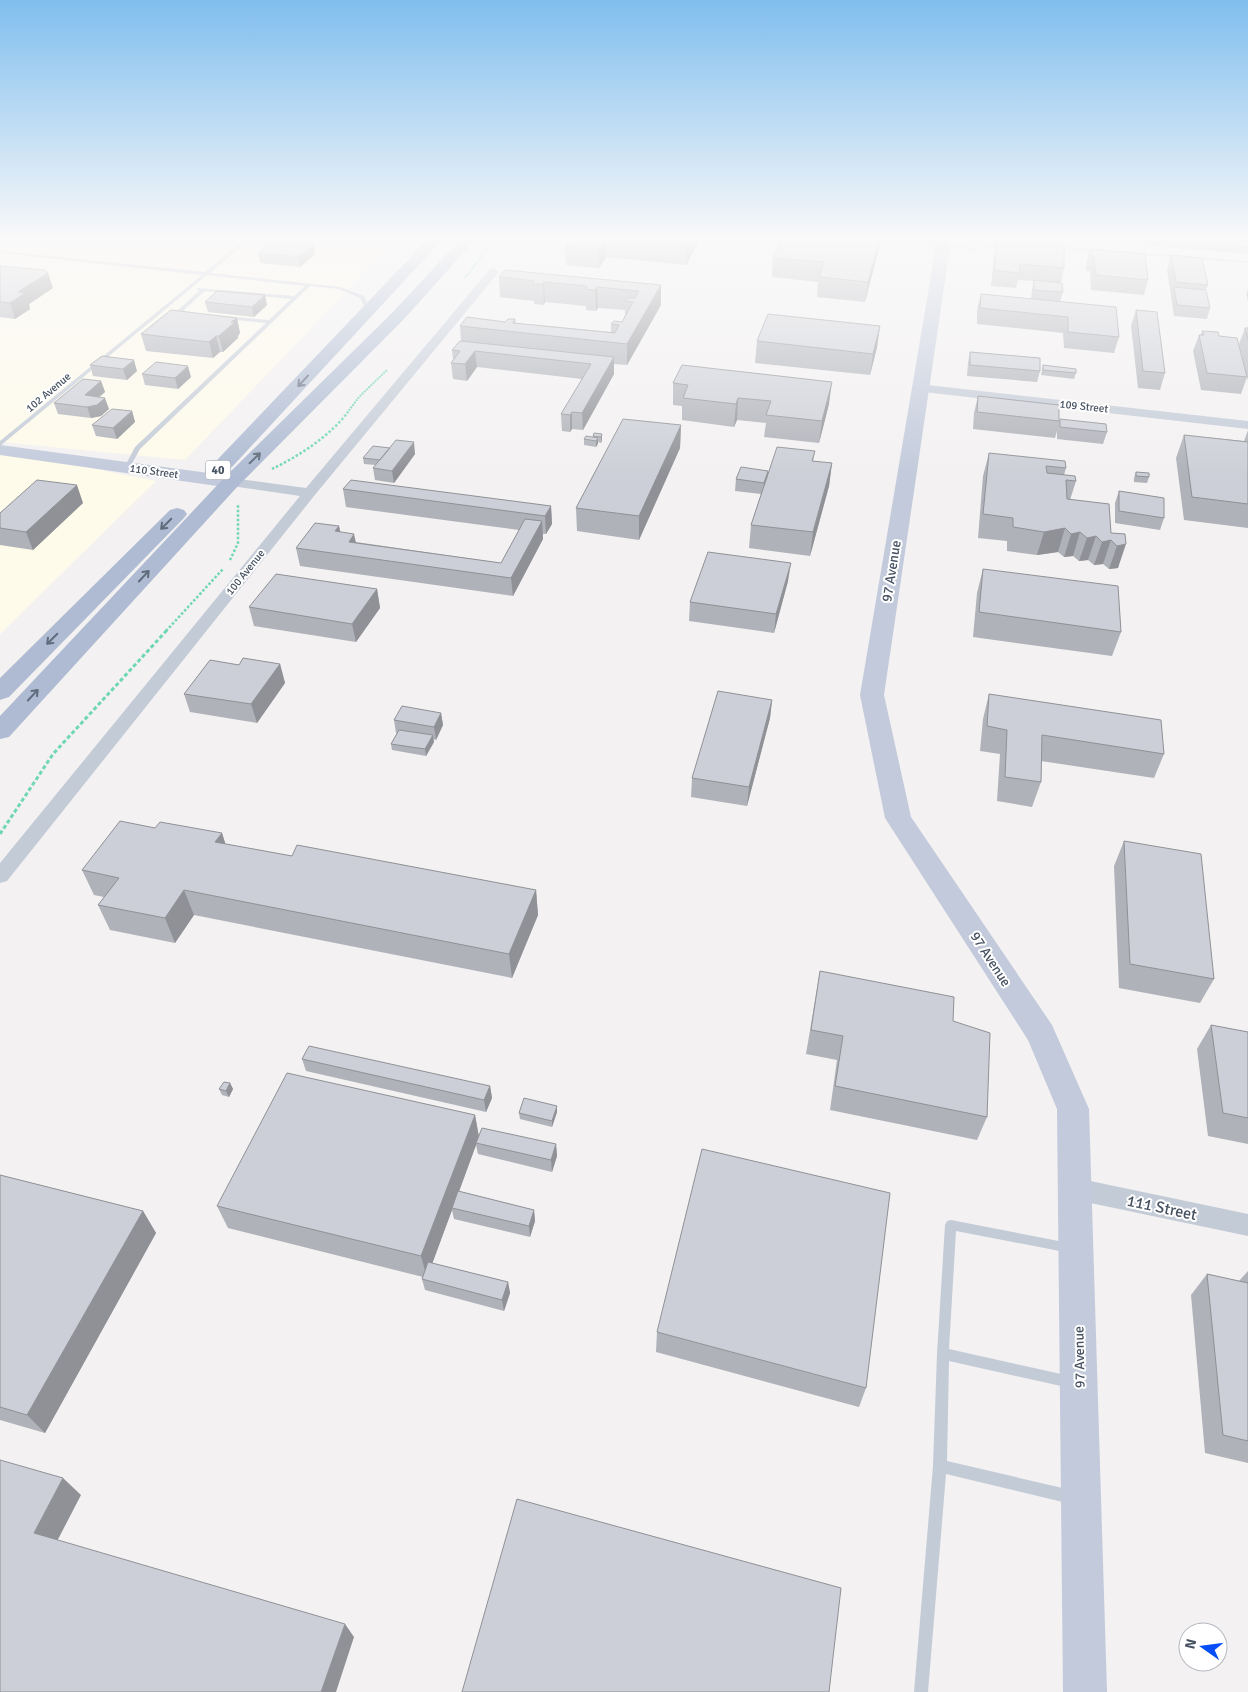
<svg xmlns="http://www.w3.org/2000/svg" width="1248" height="1692" viewBox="0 0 1248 1692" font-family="Signika,sans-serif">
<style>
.commercial{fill:#fefbea}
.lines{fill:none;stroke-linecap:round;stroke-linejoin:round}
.path-far2{stroke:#6fd7b2;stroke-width:2;stroke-dasharray:2 1;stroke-linecap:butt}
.path-far1{stroke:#6fd7b2;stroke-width:2.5;stroke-dasharray:2.5 2;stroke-linecap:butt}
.path{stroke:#6fd7b2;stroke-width:3;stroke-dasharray:4 2.5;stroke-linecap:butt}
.lane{fill:#c3cbd7;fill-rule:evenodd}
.street{fill:#c3cbd7;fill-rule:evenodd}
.secondary{fill:#c2cadb;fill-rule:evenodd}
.primary{fill:#aebbd2;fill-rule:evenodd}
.wall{fill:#afb2b9}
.shaded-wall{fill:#8f9196}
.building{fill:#cccfd7;stroke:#8f9196}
.oneway{stroke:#606c7d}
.labels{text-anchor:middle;stroke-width:4;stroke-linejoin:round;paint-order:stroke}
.far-street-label{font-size:11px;fill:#465161;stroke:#fff}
.shield{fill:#fff;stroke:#7e8590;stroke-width:1}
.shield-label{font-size:12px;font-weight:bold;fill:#465161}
.street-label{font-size:14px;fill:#465161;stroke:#fff}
.near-street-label{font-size:16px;fill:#465161;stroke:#fff}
</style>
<rect width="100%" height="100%" fill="#f3f1f1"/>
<path class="commercial" d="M0 240H391L358 279 185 460 0 442Z
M0 450 156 481 0 634Z"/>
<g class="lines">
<path class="path-far2" d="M465 278 494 240
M347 413 359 397 387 370"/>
<path class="path-far1" d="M272 469C299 456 330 436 348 412
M230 560 238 543V505
M166 631 223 569"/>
<path class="path" d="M0 834 53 754 168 629"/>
<path class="lane" d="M244 240H249L210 273 340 287 364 296 372 311 367 312 360 298 339 289 310 286 140 449 129 469H125L124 468 135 447 266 323 227 319 224 317 225 316 269 320 291 299 205 291 184 310 185 312 193 313V315L181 314 178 310 199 291 197 290V288L294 296 305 286 207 275 0 446V441L202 275 0 253V251L205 272Z
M1006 243 1008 244V245L975 250 942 246 944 245 975 248Z
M1054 246 1248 261V263L1052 248V247Z
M951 1220 1074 1244 1076 1248 1074 1252 1070 1253 956 1231 949 1349 1070 1376 1074 1378 1076 1382 1074 1386 1070 1388 949 1361 947 1461 1071 1490 1076 1492 1078 1497 1076 1502 1071 1504 946 1474 928 1692H914L933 1466 937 1354 945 1225 947 1221Z"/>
<path class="street" d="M494 268 499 271 498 273 314 496 7 881 0 883V863L300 496 231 486 224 482 226 479 231 478 306 488 490 269Z
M919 384 1248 421V429L915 391 913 388 915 385Z
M1076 1178 1248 1214V1236L1076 1200 1068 1197 1064 1189 1068 1181Z"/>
<path class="secondary" d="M937 240H951L884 695 911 817 1052 1025 1089 1109 1107 1692H1063L1057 1109 1028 1040 885 818 860 695Z
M0 445 231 476 238 478 240 482 238 486 231 488 0 455Z"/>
<path class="primary" d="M427 240H442L232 467 225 469 218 467 215 463 218 459Z
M460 240H475L405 318 238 486 9 737 0 739V716L224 478 393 312Z
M927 240H945L951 246 949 249C941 251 932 247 927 240Z
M1124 240H1184L1248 246V254L1131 244Z
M177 508 184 510 187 514 184 518 9 697 0 700V678L170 510Z"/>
</g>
<path class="wall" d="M569 240H699L686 265 606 257 599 268 566 265 565 245Z
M997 240 1064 268 1061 282 1063 292 1060 302 1119 337 1114 353 1064 348 1063 333 977 324V310L981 294 1031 299 1032 290 1034 281 1018 280 1016 288 991 286 994 255Z
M314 244 315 254 300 267 260 263 258 253Z
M879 248 865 302 817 297 818 282 772 277 773 258Z
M1090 249 1148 280 1144 295 1091 290 1090 271H1086V264Z
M1171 255 1208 285 1206 290 1210 308 1207 319 1174 316 1167 270Z
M0 266 53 288 29 304 30 309 15 319 0 317Z
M499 277 661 285V305L627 365 614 364V374L583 430 572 429 570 432 562 431 561 414 582 379 477 367 467 381 453 379 451 363 453 360 452 350 461 341 460 326 505 322 515 319 516 323 611 332V324L622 322 625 315V310L598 308 596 311 586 310V306L545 302 544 305 534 304V301L500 297Z
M1248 289V301L1246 294Z
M205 302 267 305 254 317 208 312Z
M1136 310 1165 373 1160 390 1138 388 1131 326Z
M237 318 240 333 238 336V338L223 352H220L213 358 146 351 141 334Z
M880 326 877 347 870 375 755 363 757 341Z
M1245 328H1248V381L1239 344Z
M1202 331 1219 336 1247 377 1241 394 1201 390 1193 351 1199 335H1201Z
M970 352 1040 371 1037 382 967 376 968 363Z
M90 365 137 371 127 380 93 376Z
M1043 365 1076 373 1074 379 1041 375Z
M142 374 191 377 178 389 145 385Z
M101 381 105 392 99 397 109 409 101 416 91 418 58 414 54 403Z
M673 383 829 404 819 443 764 437 766 423 737 420 734 427 682 420V406L673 405Z
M978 396 1059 420 1107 432 1103 444 1057 439V431L1055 438 973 429 974 413Z
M132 411 135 422 117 439 96 436 92 425Z
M681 425 680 448 639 540 577 531 576 508Z
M1248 430V528L1184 520 1176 458 1184 435 1244 441Z
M602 434V440L601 443 598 442 596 447 584 445V439L593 437V436Z
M815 451 813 461 832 463 829 486 810 556 749 548 751 525 761 494 735 491 736 479 767 477Z
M989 453 1066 468 1064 475 1076 481 1070 500 1111 533 1125 534 1118 568 1109 569 1103 564 1094 565 1088 560 1079 561 1073 556 1064 557 1058 552 1037 555 1007 551V541L978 538 983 476Z
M415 454 394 483 375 480 373 468 376 465 364 464 363 458Z
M1136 472 1149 477 1147 483 1134 482V478Z
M343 489 551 506 552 524 546 534H543V539L513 596 300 566 296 548 339 526 340 532 356 542 501 563 519 530 346 507Z
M1119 491 1164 518 1160 530 1115 523V503Z
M83 503 33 550 0 545V513Z
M983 569 1121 632 1112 656 973 637 977 593Z
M788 581 774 633 689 621 690 602Z
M377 589 380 608 356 642 254 626 249 607Z
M280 664 285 683 257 723 190 712 184 694 239 665Z
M989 694 1164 754 1154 778 1041 761V782L1032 807 997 801 1000 754 980 751 983 719Z
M772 700 770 718 747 806 691 797 692 778Z
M441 713 443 725 436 740 433 739 434 742 426 756 392 750 391 744 397 733H396L394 720Z
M155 828 222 833 225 844 292 856 536 890 538 915 512 978 194 915 175 943 110 930 98 905 104 897 94 895 82 870Z
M1124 841 1214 979 1200 1003 1119 988 1114 866Z
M820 971 953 1021 987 1117 977 1140 830 1110 837 1060 806 1054Z
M1211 1025 1248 1032V1144L1208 1136 1197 1049Z
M302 1059 490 1086 492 1098 486 1112 306 1071Z
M230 1083 233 1089 229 1097 222 1095 219 1089Z
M557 1112 552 1127 520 1119 519 1113Z
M475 1115 479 1136 556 1144 557 1156 552 1172 478 1154 476 1145 459 1191 534 1210 535 1221 530 1237 454 1219 452 1210 432 1263 508 1282 510 1293 504 1311 425 1290 422 1279 423 1277 228 1228 217 1206Z
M0 1175 143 1211 156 1233 45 1433 0 1420Z
M1248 1271V1463L1205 1453 1191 1295 1207 1274 1239 1281Z
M657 1332 866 1388 859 1407 656 1352Z"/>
<path class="shaded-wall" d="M605 240H606V257L599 268V249Z
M690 240H699V242L686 265 687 245Z
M879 240H881L879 248 865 302 868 282Z
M314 244 315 254 300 267 298 257Z
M48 273 53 288 29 304 30 309 15 319 10 303 18 292Z
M544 282 545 302 544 305 543 284Z
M661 285V305L627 365V344Z
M597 287 598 308 596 311 595 290Z
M265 295 267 305 254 317 252 307Z
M237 318 240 333 238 336V338L223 352 219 336 231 322Z
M880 326 877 347 870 375 873 354Z
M216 336 220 352 213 358 209 342Z
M475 351 477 367 467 381 465 364Z
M614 357V374L583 430 582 413Z
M134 360 137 371 127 380 123 369Z
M188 366 191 377 178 389 175 378Z
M101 381 105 392 88 407 85 395Z
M832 382 829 404 819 443 822 421Z
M105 398 109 409 101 416 91 418 87 407Z
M738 398 737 420 734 427 736 404Z
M132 411 135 422 117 439 113 428Z
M572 412V429L570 432V415Z
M681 425 680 448 639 540V516Z
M602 434V440L601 443V437Z
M598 438V444L596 447V441Z
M414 442 415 454 394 483 392 471Z
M832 463 829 486 810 556 813 532Z
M768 471 767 482 763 495 764 483Z
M77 485 83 503 33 550 26 532Z
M551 506 552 524 546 534 545 516Z
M542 521 543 539 513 596 511 578Z
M339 526 343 544 335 531Z
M1065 528 1058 552 1037 555 1044 532Z
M1080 532 1073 556 1064 557 1071 534Z
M354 534 358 552 349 542Z
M1096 536 1088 560 1079 561 1087 538Z
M1111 540 1103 564 1094 565 1102 542Z
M1126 544 1118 568 1109 569 1117 546Z
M791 563 788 581 774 633 776 614Z
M377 589 380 608 356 642 352 624Z
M280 664 285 683 257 723 251 704Z
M772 700 770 718 747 806 749 787Z
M441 713 443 725 436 740 434 727Z
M433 735 434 742 426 756 425 749Z
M222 833 230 858 215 842Z
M184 890 194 915 175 943 165 918Z
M536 890 538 915 512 978 509 954Z
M230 1083 233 1089 229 1097 226 1091Z
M490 1086 492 1098 486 1112 484 1100Z
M557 1106V1112L552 1127V1121Z
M475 1115 479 1138 476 1143V1145L453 1208H452V1210L427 1278 421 1256Z
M556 1144 557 1156 552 1172 551 1160Z
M534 1210 535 1221 530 1237 529 1226Z
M143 1211 156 1233 45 1433 27 1415Z
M508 1282 510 1293 504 1311 502 1300Z
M63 1478 81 1495 53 1549 34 1533Z
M345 1624 354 1637 336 1692H321Z"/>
<path class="building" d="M273 240H278L314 244 298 257 258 253Z
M569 240H605L599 249 565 245Z
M633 240H690L687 245Z
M781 240H879L868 282 819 277 824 262 773 258Z
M997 240 1064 246V268L1020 264 1019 273 994 270Z
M1090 249 1145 254 1148 280 1096 275 1094 256H1090Z
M1171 255 1202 258 1208 285 1176 282Z
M0 266 45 270 48 273 18 292 25 293 10 303 0 302Z
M505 270 661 285 627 344 460 326 467 317 505 322 508 319H515L513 323 615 333 619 325 611 324 614 321 622 322 633 302 625 301 628 298H635L639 291 597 287 595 290 586 289 587 286 544 282 543 284H533L534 281 499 277Z
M1034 280 1062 283 1063 292 1034 290Z
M1174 287 1206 290 1210 308 1177 305Z
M217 291 265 295 252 307 205 302Z
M981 294 1116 307 1119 337 1068 332V317L980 308Z
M171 310 237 318 231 322H235L219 336H216L209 342 141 334Z
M1136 310 1157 312 1165 373 1143 371Z
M768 314 880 326 873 354 757 341Z
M1245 328H1248V340Z
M1202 331 1218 332 1219 336 1237 338 1247 377 1207 373 1199 335H1204Z
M460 341 614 357 582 413 572 412 570 415 561 414 591 364 475 351 465 364 451 363 460 351 452 350Z
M970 352 1040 358V371L970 365Z
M102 356 134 360 123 369 90 365Z
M156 362 188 366 175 378 142 374Z
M682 365 832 382 822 421 766 415 771 401 738 398 736 404 683 398 688 385 673 383Z
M1043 365 1076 369V373L1043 370Z
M83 379 101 381 85 395 105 398 97 405 87 407 54 403Z
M978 396 1059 405V421L977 412Z
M112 409 132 411 113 428 92 425Z
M623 419 681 425 639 516 576 508Z
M1060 419 1106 424 1107 432 1060 427Z
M594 433 602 434 601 437 593 436Z
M1184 435 1248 442V504L1192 497Z
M586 436 598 438 596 441 584 439Z
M396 440 414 442 392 471 373 468Z
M373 446 390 448 380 460 363 458Z
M777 447 815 451 812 461 832 463 813 532 751 525Z
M989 453 1065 461 1066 468 1046 466 1047 473 1075 476 1076 481 1066 480 1067 499 1109 504 1111 533 1125 534 1126 544 1117 546 1111 540 1102 542 1096 536 1087 538 1080 532 1071 534 1065 528 1044 532 1013 527V518L983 514Z
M741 467 768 471 764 483 736 479Z
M1136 472 1149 473V477L1136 476Z
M37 480 77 485 26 532 0 528V513Z
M351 480 551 506 545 516 343 489Z
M1119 491 1164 498V518L1119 511Z
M525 519 542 521 511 578 296 548 315 523 339 526 335 531 354 534 349 542 501 563Z
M708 552 791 563 776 614 690 602Z
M983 569 1118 586 1121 632 979 612Z
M276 574 377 589 352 624 249 607Z
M243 658 280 664 251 704 184 694 210 660 239 665Z
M718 691 772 700 749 787 692 778Z
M989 694 1161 720 1164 754 1042 735 1041 782 1005 777 1007 730 987 726Z
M402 706 441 713 434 727 394 720Z
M399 730 433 735 425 749 391 744Z
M120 821 155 828 160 822 222 833 215 842 292 856 297 845 536 890 509 954 184 890 165 918 98 905 119 878 82 870Z
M1124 841 1201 854 1214 979 1130 964Z
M820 971 954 997 953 1021 990 1033 987 1117 835 1086 843 1036 811 1030Z
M1211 1025 1248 1032V1118L1223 1113Z
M309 1046 490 1086 484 1100 302 1059Z
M287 1073 475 1115 421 1256 217 1206Z
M224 1082 230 1083 226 1091 219 1089Z
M524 1098 557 1106 552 1121 519 1113Z
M482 1128 556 1144 551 1160 476 1143Z
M702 1149 890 1193 866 1388 657 1332Z
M0 1175 143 1211 27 1415 0 1407Z
M458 1191 534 1210 529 1226 452 1208Z
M428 1262 508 1282 502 1300 422 1279Z
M1207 1274 1248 1283V1441L1223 1435Z
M0 1460 63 1478 34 1533 345 1624 321 1692H0Z
M517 1499 841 1588 829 1692H462Z"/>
<defs><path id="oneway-shaft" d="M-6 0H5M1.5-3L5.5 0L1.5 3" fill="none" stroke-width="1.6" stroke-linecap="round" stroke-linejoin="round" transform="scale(1.25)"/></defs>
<g class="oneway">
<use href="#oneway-shaft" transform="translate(303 381) rotate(133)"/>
<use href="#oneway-shaft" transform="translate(255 458) rotate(-44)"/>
<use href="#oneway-shaft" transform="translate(166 524) rotate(135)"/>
<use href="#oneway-shaft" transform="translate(144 576) rotate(-47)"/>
<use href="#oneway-shaft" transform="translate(52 639) rotate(135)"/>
<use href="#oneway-shaft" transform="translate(33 695) rotate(-47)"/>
</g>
<linearGradient id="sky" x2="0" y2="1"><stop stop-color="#80beee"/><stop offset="0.5" stop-color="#faf9f9"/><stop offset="1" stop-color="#faf9f9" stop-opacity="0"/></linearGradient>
<rect width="1248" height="477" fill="url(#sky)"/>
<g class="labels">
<g class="far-street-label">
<text transform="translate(48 392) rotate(-40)" y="4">102 Avenue</text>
<text transform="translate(1084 406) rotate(6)" y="4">109 Street</text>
<text transform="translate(154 471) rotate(8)" y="4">110 Street</text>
<text transform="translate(245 572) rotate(-51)" y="4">100 Avenue</text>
</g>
<rect class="shield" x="205.5" y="460.5" width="25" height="19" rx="4"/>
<g class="shield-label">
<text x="218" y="474">40</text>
</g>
<g class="street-label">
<text transform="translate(891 571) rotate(-81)" y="5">97 Avenue</text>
<text transform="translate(991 959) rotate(57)" y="5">97 Avenue</text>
<text transform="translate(1079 1357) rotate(-91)" y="5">97 Avenue</text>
</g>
<g class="near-street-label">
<text transform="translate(1162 1207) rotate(12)" y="6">111 Street</text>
</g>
</g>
<g transform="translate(1203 1647) rotate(284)"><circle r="24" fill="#ffffff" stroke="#b5b9c0"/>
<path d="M0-4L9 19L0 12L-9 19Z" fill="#054df9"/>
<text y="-8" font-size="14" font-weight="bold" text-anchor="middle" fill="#465161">N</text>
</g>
</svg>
